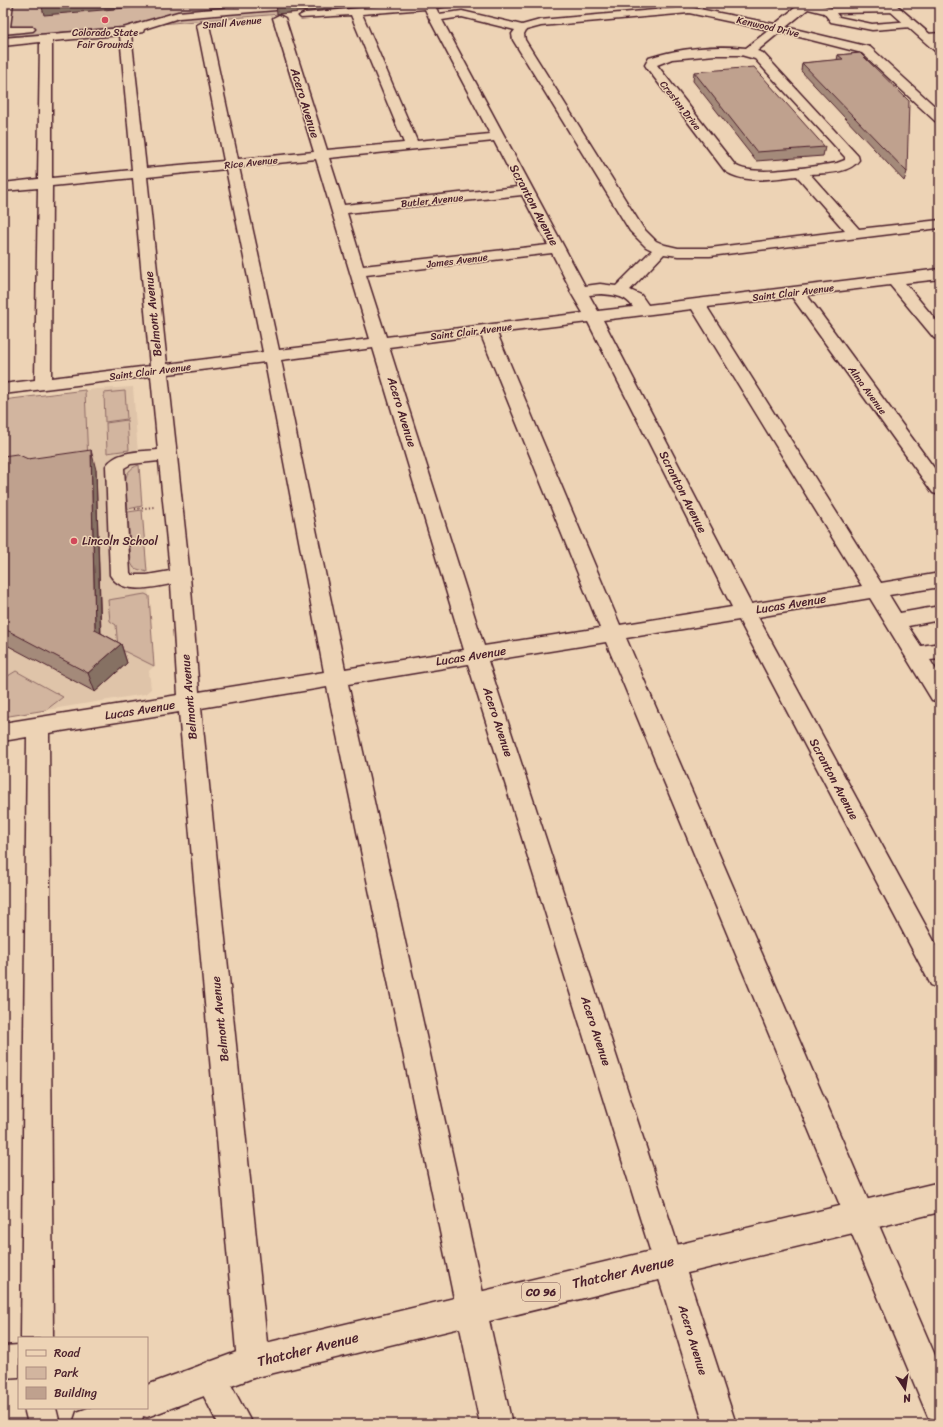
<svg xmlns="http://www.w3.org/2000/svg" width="943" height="1427" viewBox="0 0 943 1427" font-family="Sriracha,sans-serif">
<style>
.built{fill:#dfc4a9}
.green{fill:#d2b59f;stroke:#8e6a65}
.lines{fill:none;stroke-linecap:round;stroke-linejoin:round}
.minor-casing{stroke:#4a1f2b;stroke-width:3}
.major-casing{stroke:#4a1f2b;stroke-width:3}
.path{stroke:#4a1f2b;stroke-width:2;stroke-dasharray:1 2.5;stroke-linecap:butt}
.minor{fill:#edd3b5;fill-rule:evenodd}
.major{fill:#edd3b5;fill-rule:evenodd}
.wall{fill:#a48a7a;stroke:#4a1f2b}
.shaded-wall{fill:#867163;stroke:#4a1f2b}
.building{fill:#bfa18e;stroke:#4a1f2b}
.poi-dot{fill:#d1495b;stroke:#edd3b5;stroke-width:1.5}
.labels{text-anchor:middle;stroke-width:3;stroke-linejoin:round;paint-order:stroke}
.far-street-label{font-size:10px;fill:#4a1f2b;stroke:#edd3b5}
.far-poi-label{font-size:10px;fill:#4a1f2b;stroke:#edd3b5}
.shield{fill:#edd3b5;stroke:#7b5554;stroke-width:1}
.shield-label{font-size:11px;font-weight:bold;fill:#4a1f2b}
.street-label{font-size:12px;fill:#4a1f2b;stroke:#edd3b5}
.poi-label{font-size:12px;fill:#4a1f2b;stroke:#edd3b5;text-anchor:start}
.near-street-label{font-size:14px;fill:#4a1f2b;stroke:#edd3b5}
</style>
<rect width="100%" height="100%" fill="#edd3b5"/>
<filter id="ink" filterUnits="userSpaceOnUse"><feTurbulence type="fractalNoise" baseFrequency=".025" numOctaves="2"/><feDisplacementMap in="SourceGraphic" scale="8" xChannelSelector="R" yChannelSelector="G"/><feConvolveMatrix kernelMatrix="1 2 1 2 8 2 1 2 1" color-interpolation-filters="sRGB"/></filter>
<g filter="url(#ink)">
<path class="built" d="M133 387 154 666 149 671 151 689 145 694 3 717V400L97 389Z"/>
<path class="green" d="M3 3H413L3 37Z
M85 390 88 462 3 473V400Z
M125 391 127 419 105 422 104 393Z
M127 420 129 450 107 453 106 423Z
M139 465 142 506 128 509C126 492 119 471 139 465Z
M142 510 147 572 134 568 131 563 128 512Z
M145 594 149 596 154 666 118 648 116 625 110 621 108 600Z
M16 671 63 697 46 710 3 717V679Z"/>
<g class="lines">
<defs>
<path id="minor" d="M3 3H13L10 27H33L35 29 33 31 3 34Z
M283 3H330L324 6 179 18 144 29 143 32 131 34 146 168 224 161 197 25 203 22 209 25 238 159 314 152 273 18 279 15 285 18 327 150 404 143 351 15 301 18 299 16 305 13 417 3H449L448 6 436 8 439 14 462 11 522 25 540 20 689 7 775 24 801 3H814L832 8 896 7 900 8 902 10 900 12 836 13 839 17 872 24 912 21 918 24 912 27 872 30 831 22 824 13 808 9 786 27 870 47 940 111V122L935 121 862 53 780 32 757 51 763 53 858 156 859 160C849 174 826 173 810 174L859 229 940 220V228L710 256H678L664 254 630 290 641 295 648 305 940 269V279L905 283 940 325V340L934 338 890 285 807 295 940 476V495L933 493 792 297 707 307 881 583 940 573V587L889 595 900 613 940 606V620L908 626 921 646 940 643V659L930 660 940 676V702L932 700 870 598 758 617 940 952V989L931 985 739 620 626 638 940 1367V1421L928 1417 606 642 488 661 736 1424H704L468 664 348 684 512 1424H480L327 687 201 708 269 1362 264 1373 253 1378 242 1373 237 1362 179 712 49 733 53 1338H21L27 737 3 741V723L178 695 171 584C151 588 122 595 110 575L106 466C117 450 141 452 158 450L151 376 3 394V384L35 380 38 188 3 191V183L38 179 40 42 3 46V38L123 28 178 12ZM425 9 429 18 490 134 417 141 362 14ZM689 13 769 30 746 48C715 45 678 48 649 58L645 65 647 68 725 171C745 185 773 178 797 176L845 231 710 248H678L665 245 656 241 643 228 525 40 524 34 526 30 541 26ZM462 17 515 30 512 34 513 40 630 231 646 247 652 250 616 286 600 284 585 286 442 20ZM120 35 132 170 52 178V41ZM715 55H741L755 59 845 157V160L837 163C813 166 753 178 735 165L657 65 672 59ZM494 141 518 187 344 205 329 158ZM316 159 370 339 279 350 239 167ZM226 169 263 352 167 364 147 177ZM133 178 150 366 51 378 52 186ZM522 195 548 245 363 266 347 213ZM552 253 571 290 570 291 583 313 386 337 366 275ZM600 294C613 295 625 295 633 307L598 311 589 295ZM692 309 862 586 751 604 603 320ZM588 322 732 607 620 625 497 333ZM481 335 600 628 484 646 389 347ZM373 348 464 650 345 669 281 360ZM265 362 324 672 199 692 190 576 168 374ZM159 461 170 571 147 575H132L130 573 124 468 131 464Z
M940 33V39L927 40 921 37 927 34Z
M19 1345V1377L3 1378V1346Z
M210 1361 221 1366 252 1424H218L194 1377 199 1366Z
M24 1408H56L60 1424H28Z"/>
<path id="major" d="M881 3H894L940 43V53L936 52Z
M940 1182V1212L253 1378 147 1417 143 1416 142 1420 131 1424H73L77 1412 88 1408H147V1385L253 1346Z"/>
</defs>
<use href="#minor" class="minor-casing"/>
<use href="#major" class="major-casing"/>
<path class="path" d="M135 509 154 507"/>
<use href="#minor" class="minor"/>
<use href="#major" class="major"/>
</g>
<path class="wall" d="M860 53 907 172 904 181 801 71 802 63 837 60 838 55Z
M694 72 825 147 823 156 756 161 693 81Z
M3 456 28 459 96 470 101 633 121 644 127 663 95 692 3 643Z
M940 666V673L938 670Z"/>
<path class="shaded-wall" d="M41 3H137L138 7 44 15Z
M276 3H400L277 14Z
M91 450 96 470 101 649 95 630Z
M121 644 127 663 95 692 88 673Z"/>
<path class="building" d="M860 53 909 101 907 172 802 63 843 59 838 55Z
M754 67 825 147 757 152 694 72Z
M91 450 95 630 121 644 88 673 3 628V456L17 454 28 459Z"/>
</g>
<g class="poi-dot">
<circle cx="105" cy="20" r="4"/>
<circle cx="74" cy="541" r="4"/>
</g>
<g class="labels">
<g class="far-street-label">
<text transform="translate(232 22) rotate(-5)" y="4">Small Avenue</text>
<text transform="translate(768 26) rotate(13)" y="4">Kenwood Drive</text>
<text transform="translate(681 105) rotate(52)" y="4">Creston Drive</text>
<text transform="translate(251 162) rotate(-6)" y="4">Rice Avenue</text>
<text transform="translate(432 200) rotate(-6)" y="4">Butler Avenue</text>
<text transform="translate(457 260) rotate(-7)" y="4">James Avenue</text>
<text transform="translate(793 292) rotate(-7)" y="4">Saint Clair Avenue</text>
<text transform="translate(471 331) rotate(-7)" y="4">Saint Clair Avenue</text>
<text transform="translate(150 371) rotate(-7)" y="4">Saint Clair Avenue</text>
<text transform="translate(868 390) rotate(54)" y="4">Alma Avenue</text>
</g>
<g class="far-poi-label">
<text x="105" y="36">Colorado State<tspan x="105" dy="12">Fair Grounds</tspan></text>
</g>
<rect class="shield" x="522" y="1283" width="38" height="18" rx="3"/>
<g class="shield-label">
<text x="541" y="1296">CO 96</text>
</g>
<g class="street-label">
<text transform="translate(305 103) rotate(73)" y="4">Acero Avenue</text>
<text transform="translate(534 205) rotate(62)" y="4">Scranton Avenue</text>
<text transform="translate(153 314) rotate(-96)" y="4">Belmont Avenue</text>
<text transform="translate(402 412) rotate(73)" y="4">Acero Avenue</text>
<text transform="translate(683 492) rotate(63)" y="4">Scranton Avenue</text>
<text transform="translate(791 604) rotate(-9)" y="4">Lucas Avenue</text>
<text transform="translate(471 656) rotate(-9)" y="4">Lucas Avenue</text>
<text transform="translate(189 697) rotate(-95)" y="4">Belmont Avenue</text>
<text transform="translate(140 710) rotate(-9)" y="4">Lucas Avenue</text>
<text transform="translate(498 722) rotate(72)" y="4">Acero Avenue</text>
<text transform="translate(834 779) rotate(62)" y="4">Scranton Avenue</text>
<text transform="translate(220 1019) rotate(-96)" y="4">Belmont Avenue</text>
<text transform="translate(596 1031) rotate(72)" y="4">Acero Avenue</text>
<text transform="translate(693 1340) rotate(73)" y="4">Acero Avenue</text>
</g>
<g class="poi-label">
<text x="82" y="545">Lincoln School</text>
</g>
<g class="near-street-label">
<text transform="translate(623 1272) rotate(-13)" y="5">Thatcher Avenue</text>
<text transform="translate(308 1349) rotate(-14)" y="5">Thatcher Avenue</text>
</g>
</g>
<rect width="943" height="1427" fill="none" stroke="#edd3b5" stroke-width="16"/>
<rect x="8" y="8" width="927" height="1411" fill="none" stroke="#4a1f2b" stroke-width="1.5" filter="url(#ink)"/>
<rect x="18" y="1337" width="130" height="72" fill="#edd3b5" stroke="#ac8b7e"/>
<rect x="26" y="1350" width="20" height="6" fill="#edd3b5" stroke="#ac8b7e"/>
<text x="54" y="1357" font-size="12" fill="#4a1f2b">Road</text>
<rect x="26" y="1367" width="20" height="12" fill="#d2b59f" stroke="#ac8b7e"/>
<text x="54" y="1377" font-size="12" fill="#4a1f2b">Park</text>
<rect x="26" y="1387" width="20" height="12" fill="#bfa18e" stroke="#ac8b7e"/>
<text x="54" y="1397" font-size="12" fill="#4a1f2b">Building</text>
<g transform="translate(905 1389) rotate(168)" stroke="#edd3b5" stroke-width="3" paint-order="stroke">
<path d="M0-3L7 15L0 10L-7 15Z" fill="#4a1f2b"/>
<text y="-6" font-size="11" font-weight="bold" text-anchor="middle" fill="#4a1f2b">N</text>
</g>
</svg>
